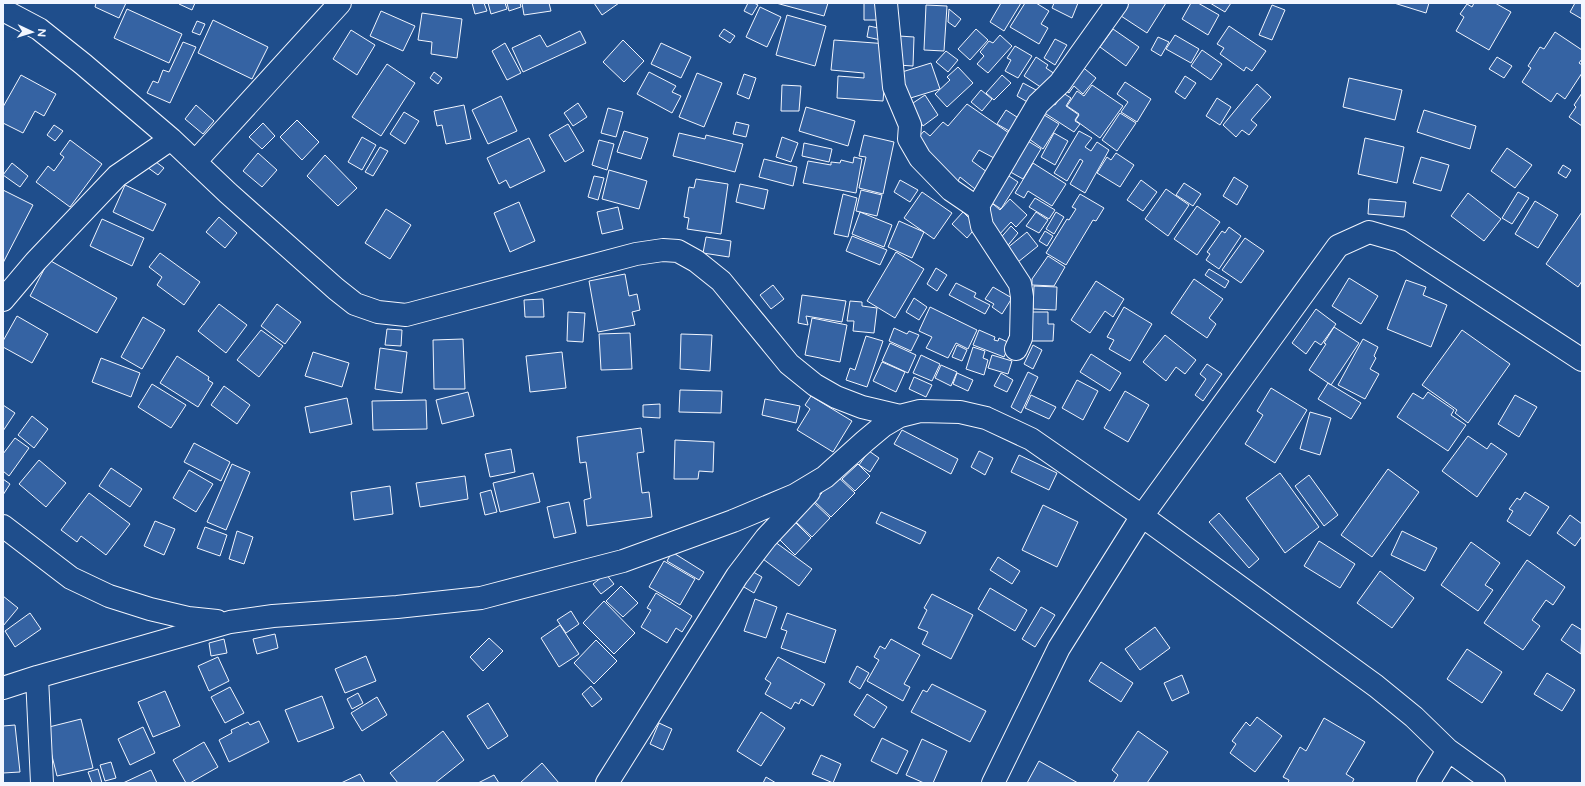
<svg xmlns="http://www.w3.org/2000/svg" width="1585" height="786" viewBox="0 0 1585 786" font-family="Figtree,sans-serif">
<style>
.building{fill:#3563a3;stroke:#f2f6ff}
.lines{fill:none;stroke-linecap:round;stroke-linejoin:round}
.minor-casing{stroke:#f2f6ff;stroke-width:24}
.minor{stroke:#1f4e8c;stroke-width:22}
</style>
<rect width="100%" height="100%" fill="#1f4e8c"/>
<path class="building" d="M96 3H126L119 18 95 7Z
M180 3H195L192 10 179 4Z
M472 3H484L487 11 475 14Z
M488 3H505L507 9 491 14Z
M507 3H520L521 7 509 11Z
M522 3H549L551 11 524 15Z
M594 3H619L602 15Z
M748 3H754L758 5 752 15 744 11Z
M776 3H828L824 16Z
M864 3H878L879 20H864Z
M1001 3H1021L1004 31 990 22Z
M1025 3H1036L1049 11 1041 24 1048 28 1039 44 1010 27Z
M1054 3H1078L1072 18 1052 8Z
M1129 3H1166L1147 33 1121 16Z
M1191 3H1198L1219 15 1208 35 1182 19Z
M1210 3H1231L1225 12Z
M1394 3H1429L1426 13Z
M1474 3H1495L1511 12 1489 50 1456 31 1464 17 1460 14 1467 4 1472 7Z
M1575 3H1582V19L1570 12Z
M926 5 947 6 944 51 924 50Z
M1272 5 1285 10 1272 40 1259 35Z
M760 7 781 17 767 47 746 37Z
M127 9 182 34 169 63 114 38Z
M949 9 961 19 955 27 948 22Z
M381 11 415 26 403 51 370 36Z
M422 13 462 19 457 58 431 54 432 42 418 40Z
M787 15 826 26 815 66 776 55Z
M213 20 268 47 252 79 198 53Z
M197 21 205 24 200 35 192 32Z
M869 26 883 29 881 40 867 37Z
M1229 26 1266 51 1252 71 1246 67 1244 71 1220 54 1224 48 1217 44Z
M724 29 735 36 730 43 719 36Z
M976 29 988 40 970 60 958 49Z
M1113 29 1139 47 1126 66 1100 47Z
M351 30 375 45 357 75 333 59Z
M580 31 586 43 523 72 512 48 540 35 547 47Z
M1555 32 1582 50V59L1579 63 1582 65V73L1565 99 1557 93 1551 102 1522 82 1531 68 1528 66 1540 47 1544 49Z
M1000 35 1012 46 988 73 977 64 984 56 980 52 989 41 993 43Z
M1175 35 1199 49 1191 63 1166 49Z
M899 36 914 37 913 66 898 65Z
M1158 37 1169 42 1161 56 1151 50Z
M1055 39 1067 45 1055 65 1044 58Z
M623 40 644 61 624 82 603 62Z
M834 40 888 44 883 101 837 98 838 76 864 78V73L831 70Z
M183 42 196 47 170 103 147 93 153 81 158 83 163 70 169 72Z
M505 43 521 73 507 80 492 51Z
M661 43 691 57 681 78 651 64Z
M1015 46 1032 56 1018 78 1005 71 1011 60 1007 58Z
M1202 50 1222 64 1211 80 1191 66Z
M946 51 958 60 948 72 936 62Z
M1036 57 1048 65 1046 68 1055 74 1045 90 1024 76Z
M1497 57 1512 66 1504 78 1489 69Z
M931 63 940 89 904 100 902 72Z
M387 64 415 83 381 136 352 117Z
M1080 65 1096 78 1083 94 1074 86 1069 93 1062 88Z
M958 67 973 83 947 107 935 94 950 80 947 77Z
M434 72 442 78 438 84 430 78Z
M649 72 676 86 672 92 681 96 672 113 637 94Z
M697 73 722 83 704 127 679 117Z
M744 74 756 78 749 99 737 94Z
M21 75 56 94 44 116 35 111 23 133 3 123V107Z
M1002 75 1011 83 994 100 986 93Z
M1185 76 1196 83 1185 99 1175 92Z
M1349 78 1402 90 1395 120 1343 107Z
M1125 82 1151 99 1137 122 1121 112 1128 102 1117 94Z
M1023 83 1038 91 1031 104 1017 96Z
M1257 84 1271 97 1251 120 1257 125 1249 135 1242 130 1236 137 1223 125Z
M782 85 801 86 799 111H781Z
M1092 85 1123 106 1100 138 1075 120 1079 114 1067 106 1077 91 1084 96Z
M981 90 992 99 982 111 971 102Z
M1063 93 1071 98 1066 106 1079 115 1075 121 1080 124 1074 132 1043 112 1049 102 1055 105Z
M1582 93V126L1569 117 1576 107 1574 105Z
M925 95 938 115 923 126 910 105Z
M501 96 517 131 488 144 472 110Z
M1217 98 1231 107 1220 125 1206 116Z
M578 103 587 117 573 126 564 113Z
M967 104 1009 133 994 158 979 150 972 161 987 172 975 189 960 177 956 185 916 140 924 131 930 136 943 122 948 126Z
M196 105 214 121 203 134 185 119Z
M464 105 471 139 446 144 442 125 437 126 434 111Z
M806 107 855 121 848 146 799 131Z
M608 108 623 112 616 137 601 133Z
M1006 110 1020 119 1011 132 997 124Z
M1424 110 1476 126 1470 149 1417 132Z
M404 112 419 121 405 144 390 134Z
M1041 113 1059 124 1043 149 1025 136Z
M1120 113 1136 123 1117 151 1102 140Z
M297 120 319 142 302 160 280 137Z
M736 122 749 125 746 137 733 134Z
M263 123 275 136 262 149 249 137Z
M568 124 584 151 565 162 549 135Z
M54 125 63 131 55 141 47 135Z
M624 131 648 138 641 159 617 152Z
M1079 131 1092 138 1085 147 1091 151 1097 142 1109 150 1085 193 1070 184 1083 161 1080 159 1067 181 1054 173Z
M679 133 705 139 706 135 743 144 735 172 673 156Z
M1054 133 1068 141 1055 165 1041 157Z
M864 135 894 142 883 194 859 188 866 157 859 156Z
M362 137 376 145 362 170 348 162Z
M782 137 798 143 791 162 776 157Z
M529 138 545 171 510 188 506 180 499 184 487 158Z
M1023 138 1041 149 1023 179 1005 169Z
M1365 138 1404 147 1397 183 1358 174Z
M70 140 102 164 70 207 36 182 48 166 54 171 64 157 60 154Z
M599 140 614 144 607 170 592 165Z
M804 143 832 149 829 162 802 156Z
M380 147 388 151 373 176 365 172Z
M1507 148 1532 165 1515 188 1491 171Z
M258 153 277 170 262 187 243 171Z
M1116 153 1134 165 1120 187 1097 173 1107 157 1111 160Z
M325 155 357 188 338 206 307 176Z
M854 157 862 159 856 193 803 183 808 161 831 165V162L840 163 841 160 853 163Z
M1421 157 1449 165 1441 191 1413 183Z
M152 159 164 168 158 175 147 167Z
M764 159 797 167 793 186 759 177Z
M12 163 28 176 20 187 3 175Z
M1033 163 1066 184 1052 206 1028 191 1024 198 1015 193Z
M1563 165 1571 170 1566 178 1558 173Z
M609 170 647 181 639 209 602 199Z
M1003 172 1018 182 1001 209 989 201Z
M594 176 604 178 598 200 588 197Z
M1234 177 1248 186 1237 205 1223 196Z
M696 179 728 184 721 234 687 229 689 218 684 217 689 187 694 188Z
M900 180 918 190 910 202 894 192Z
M1141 180 1157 192 1143 211 1127 200Z
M1184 183 1201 194 1193 206 1176 195Z
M740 184 768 190 764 209 736 202Z
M125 185 166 204 153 231 113 212Z
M1166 189 1189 205 1168 236 1145 219Z
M3 190 33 205 3 263Z
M861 190 882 195 877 216 856 211Z
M922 192 952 213 934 239 904 218Z
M1518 192 1529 198 1512 224 1502 218Z
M1468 193 1501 219 1484 241 1451 216Z
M843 194 857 198 848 237 834 234Z
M1080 194 1104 208 1096 221 1093 220 1066 265 1046 253 1067 219 1069 220 1076 209 1072 207Z
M1035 198 1055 210 1049 219 1029 207Z
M1010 199 1027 215 1016 227 1011 222 997 237 986 227 993 220 985 213 993 204 1000 210Z
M1369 199 1406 202 1404 217 1368 214Z
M1535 201 1558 215 1538 248 1515 234Z
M519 202 535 241 510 252 494 213Z
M1197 206 1220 222 1197 255 1174 239Z
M618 207 623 229 602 234 597 212Z
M386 209 411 225 390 259 365 243Z
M860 212 892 225 884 247 852 234Z
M963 212 977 226 967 238 952 224Z
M1036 212 1048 220 1039 233 1026 226Z
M1056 212 1064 217 1054 234 1046 229Z
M1582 212V281L1578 287 1546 264Z
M219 217 237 233 225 248 206 232Z
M102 219 144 238 132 266 90 246Z
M899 221 924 232 912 258 888 247Z
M1011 226 1018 233 1005 249 997 242Z
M1229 227 1241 236 1219 269 1206 260 1210 254 1207 252 1222 231 1225 233Z
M1045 231 1053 236 1047 246 1039 241Z
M1027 232 1038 246 1018 262 1006 249Z
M852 236 887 250 880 265 846 251Z
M706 237 731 241 729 257 703 253Z
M1245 238 1264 251 1241 283 1222 270Z
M896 252 924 269 895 318 867 301Z
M160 253 200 282 184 305 157 285 162 277 149 267Z
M1048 256 1065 267 1054 286 1032 285V279Z
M49 260 117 298 97 333 30 296Z
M936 268 947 275 937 291 927 284Z
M1209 269 1229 281 1225 288 1205 275Z
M625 274 629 296 637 294 640 310 632 312 635 325 598 332 589 281Z
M1349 278 1378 296 1361 324 1332 306Z
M1194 279 1223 299 1209 318 1216 324 1207 338 1171 313Z
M1406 280 1426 287 1423 295 1447 305 1431 347 1387 329Z
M1096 281 1124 299 1113 317 1105 311 1090 333 1071 320Z
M956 283 976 293 974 297 990 305 985 314 949 295Z
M773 285 784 299 771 309 760 295Z
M1034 286 1057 287 1056 310 1033 309Z
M993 287 1012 298 1002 314 992 307 994 304 985 299Z
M802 295 846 301 842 322 806 316 808 325 798 323Z
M914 298 927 307 919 320 906 312Z
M543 299 544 317H525L524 300Z
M850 301 862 302V306L877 308 874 333 853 331 854 321H847Z
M219 304 247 325 226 353 198 331Z
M277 304 301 322 285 344 261 326Z
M930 307 977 330 968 349 956 343 948 358 926 348 932 337 919 331Z
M1124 307 1152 324 1130 361 1109 349 1114 340 1107 337Z
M1316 309 1336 324 1321 345 1315 341 1306 354 1292 343Z
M568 312 585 313 583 342 567 341Z
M1031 312H1048V324H1054L1053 341H1031Z
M17 316 48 334 32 363 3 347V341Z
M143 317 165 330 142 369 121 357Z
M812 318 847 325 840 362 805 355Z
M1334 327 1359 343 1331 385 1309 370 1326 344 1324 343Z
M894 328 907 334 909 331 919 335 911 351 889 341Z
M387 329 402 330 401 346 385 345Z
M261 330 283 346 259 377 237 360Z
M979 330 995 337 994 340 998 341 999 338 1010 343 1004 357 973 345Z
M1462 330 1510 364 1468 423 1455 413 1457 410 1422 385Z
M630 333 632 369 601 370 599 334Z
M681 334 712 335 710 371 680 369Z
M1165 335 1196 360 1185 374 1176 367 1166 381 1143 362Z
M866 336 883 341 867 387 846 380 850 368 855 370Z
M463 339 465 389H434L433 340Z
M1363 339 1378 347 1374 356 1376 358 1370 369 1379 374 1365 399 1338 385Z
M890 343 916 355 908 373 882 361Z
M957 345 967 350 962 361 952 357Z
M1033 345 1042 350 1033 369 1024 364Z
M973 347 985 351 983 358 988 360 984 375 966 369Z
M380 348 407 352 402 393 375 389Z
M313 352 349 363 342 387 305 376Z
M562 352 566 388 530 392 526 356Z
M1091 354 1121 373 1110 391 1080 372Z
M921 355 940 364 932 381 913 373Z
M992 355 1012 361 1008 374 988 368Z
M177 356 209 377 208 380 213 383 198 407 160 383Z
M101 358 140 373 131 397 92 382Z
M882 362 905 372 896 392 873 381Z
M1207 364 1222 374 1203 401 1195 395 1206 379 1200 374Z
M941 365 957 372 951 386 935 378Z
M1028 372 1038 377 1021 413 1011 407Z
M957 373 973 380 968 391 953 384Z
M1001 373 1013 380 1007 392 994 386Z
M914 377 932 385 926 397 909 389Z
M1077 380 1098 391 1083 420 1062 408Z
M1328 383 1361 403 1351 419 1318 399Z
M152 384 186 405 171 428 138 407Z
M224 386 250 405 237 424 211 405Z
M1271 388 1307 410 1275 463 1245 444 1263 415 1257 411Z
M680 390 722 391 721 413 679 412Z
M1125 391 1149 405 1128 442 1104 428Z
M468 392 474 416 442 424 436 400Z
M1428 392 1454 410 1451 415 1466 425 1448 451 1397 417 1413 393 1423 399Z
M1031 395 1056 407 1049 419 1025 408Z
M1515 395 1537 407 1519 437 1498 424Z
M811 396 852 421 833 452 797 430 810 409 805 405Z
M347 398 352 424 310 433 305 407Z
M765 399 800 406 796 423 762 415Z
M426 400 427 429 373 430 372 401Z
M660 404V418L643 417V405Z
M3 405 15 413 3 431Z
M1310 412 1331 418 1320 455 1300 449Z
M32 416 48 429 34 448 18 435Z
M641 428 644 452 637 453 642 493 649 492 652 517 587 526 584 500 591 498 586 462 580 463 577 437Z
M902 430 958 459 951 474 894 444Z
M1468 436 1487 449 1491 443 1507 454 1477 497 1442 471Z
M15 438 29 448 9 476 3 471V454Z
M675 440 714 442 713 472 699 471 698 479H674Z
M194 443 230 462 221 481 184 462Z
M511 449 515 472 490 477 485 454Z
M869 451 879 458 870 472 859 465Z
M979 451 993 458 985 475 971 467Z
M1019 455 1057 473 1049 490 1011 472Z
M39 460 66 483 46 507 19 484Z
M232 464 250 472 226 530 207 522Z
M858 464 870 476 855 491 842 479Z
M111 468 142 489 130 507 99 486Z
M1388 469 1419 492 1372 557 1341 535Z
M189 470 213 484 196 512 173 498Z
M533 473 540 502 500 512 493 483Z
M1280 473 1319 527 1285 553 1246 498Z
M836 475 855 493 831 517 814 501 822 493 821 491Z
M1309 475 1338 515 1324 526 1295 486Z
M465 476 468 499 420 507 416 483Z
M3 479 10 484 3 495Z
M390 486 393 514 354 520 351 492Z
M491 490 497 512 485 515 480 493Z
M1525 492 1549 507 1530 536 1507 521 1513 511 1509 509 1517 498 1520 500Z
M89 493 130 524 106 555 81 536 77 542 61 530Z
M811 500 830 518 812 537 796 522 807 511 804 508Z
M569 502 576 533 554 538 547 507Z
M1043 505 1078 522 1057 567 1022 550Z
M881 512 926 532 920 544 876 523Z
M1219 513 1259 559 1249 568 1209 522Z
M1570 515 1582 524V536L1575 546 1557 533Z
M793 520 811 538 795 555 777 537Z
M155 521 175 529 164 555 144 546Z
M205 527 227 535 220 556 197 548Z
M237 531 253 537 244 564 229 559Z
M1402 531 1437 548 1425 571 1391 555Z
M771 539 812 569 799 586 759 556Z
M1319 541 1355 564 1340 588 1304 566Z
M1471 542 1500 563 1485 585 1493 590 1478 611 1441 585Z
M672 552 704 572 699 580 667 561Z
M998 557 1020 571 1012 584 990 570Z
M1527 560 1565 587 1553 605 1546 600 1532 620 1540 626 1523 650 1484 623Z
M664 561 695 579 680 605 649 587Z
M748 569 762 577 754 593 739 584Z
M1380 571 1414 598 1392 628 1357 603Z
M606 574 614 584 601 594 593 584Z
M621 586 638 603 623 617 606 601Z
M990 588 1027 610 1015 631 978 609Z
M656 593 692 616 682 632 676 628 667 643 641 627 651 610 647 608Z
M932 594 973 615 951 659 922 644 928 632 918 628 927 610 924 608Z
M3 596 18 608 3 626Z
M755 599 777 607 766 638 744 631Z
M604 601 635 633 614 654 583 623Z
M1041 607 1055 615 1035 647 1022 639Z
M571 611 579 624 566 633 557 620Z
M30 613 41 629 15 647 5 631Z
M787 613 836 630 825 663 781 648 787 631 781 629Z
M1572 624 1582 630 1581 654 1561 640Z
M560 625 579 654 559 667 541 638Z
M1155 627 1170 648 1140 670 1125 649Z
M275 634 278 648 257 654 253 639Z
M489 638 503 651 483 671 470 657Z
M224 639 227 653 211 656 209 643Z
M891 639 920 655 904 684 910 687 903 701 867 681 879 660 874 657 880 646 885 649Z
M596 640 617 661 594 684 574 663Z
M1467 649 1502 672 1482 703 1447 679Z
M366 656 376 681 345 693 335 669Z
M218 657 229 681 209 691 198 666Z
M778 657 825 684 813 706 801 699 799 704 795 702 791 709 765 694 771 683 765 679Z
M1101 662 1133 683 1121 702 1089 681Z
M857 666 869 673 860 689 849 682Z
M1547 673 1575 690 1562 711 1534 694Z
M1182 675 1189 693 1172 701 1164 683Z
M932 684 986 711 970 742 911 712 923 690 927 692Z
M591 686 602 699 592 707 582 694Z
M230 687 244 713 225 723 211 697Z
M165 691 180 726 153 737 138 702Z
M358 693 363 703 352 709 347 699Z
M867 694 887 707 874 728 854 715Z
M322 696 334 728 298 742 285 710Z
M377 697 387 715 362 731 351 713Z
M488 703 508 736 488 749 467 716Z
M761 712 785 728 761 766 737 751Z
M1257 717 1282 736 1255 772 1230 753 1236 744 1232 741 1246 722 1250 726Z
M1324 718 1365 742 1346 774 1354 779 1352 783H1288L1289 780 1283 777 1300 747 1306 751Z
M81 719 93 768 57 776 45 728Z
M259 721 269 742 229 762 219 740 232 733 231 730 248 722 250 725Z
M659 723 672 729 663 750 650 744Z
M15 725 20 772 3 773V726Z
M143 727 155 753 130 765 118 739Z
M443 731 464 760 435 783H398L390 773Z
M1138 731 1168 752 1147 783H1113L1118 775 1112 770Z
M882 738 908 751 897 774 871 761Z
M922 739 947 751 933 783H924L906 775Z
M204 742 218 767 190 783H186L173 760Z
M821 755 841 764 833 783 812 774Z
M1039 761 1078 783H1027Z
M111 762 116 778 105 781 100 765Z
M542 763 559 783H520Z
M98 769 102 783H92L88 772Z
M151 770 157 783H123Z
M360 774 365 783H341Z
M494 775 499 783H478Z
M766 777 776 783H763Z"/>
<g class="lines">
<defs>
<path id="minor" d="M886 3 894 87 910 125 909 139 920 158 951 190 979 209
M3 10 39 29 83 64 171 139 228 193 336 289 355 304 378 312 406 315 636 254 663 250 678 251 696 261 721 281 789 364 815 385 836 397 862 407 900 416
M195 162 340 3
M3 300 36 261 117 176 171 139
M1016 349 1021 338 1022 297 1020 284 982 226 978 206 1038 104 1060 83 1117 3
M3 526 71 578 109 596 150 609 188 618 217 621
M37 677 42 783
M3 688 37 677 230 622 273 616 397 607 481 598 623 561 733 521 795 495 825 477 865 441 883 426 900 416 920 411 960 412 986 418 1031 439 1142 516 1376 686 1414 717 1448 750 1494 783
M607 783 737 576 766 538 809 492
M993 783 1059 648 1142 516 1338 246 1369 232 1400 241 1582 360
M1428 783 1448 750"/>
</defs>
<use href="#minor" class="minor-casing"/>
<use href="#minor" class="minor"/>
</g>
<rect width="1585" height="786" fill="none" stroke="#f2f6ff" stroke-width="8"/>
<g transform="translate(32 32) rotate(94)" stroke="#1f4e8c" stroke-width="3" paint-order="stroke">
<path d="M0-3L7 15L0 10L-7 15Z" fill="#f2f6ff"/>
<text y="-6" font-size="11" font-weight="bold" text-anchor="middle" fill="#f2f6ff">N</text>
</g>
</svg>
